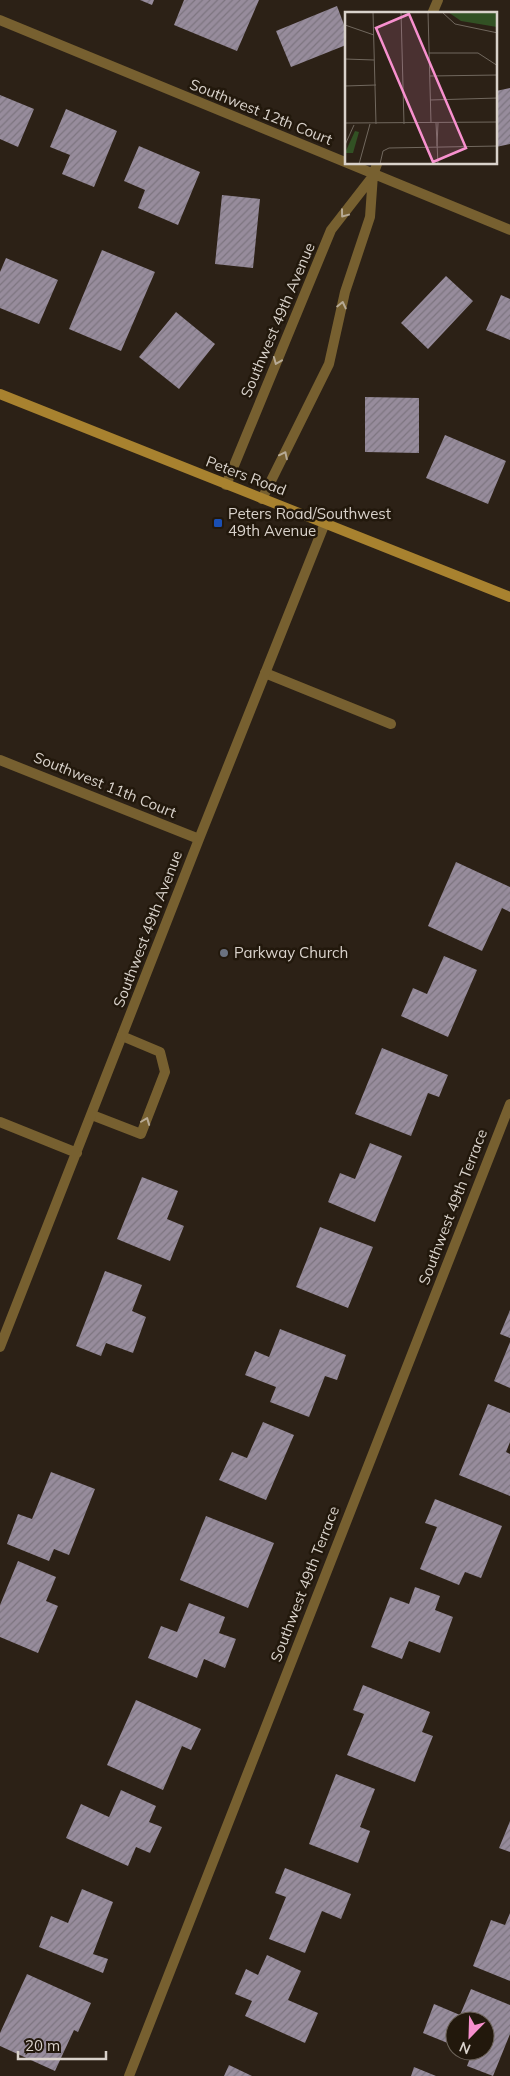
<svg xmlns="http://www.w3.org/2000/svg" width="510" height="2076" viewBox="0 0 510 2076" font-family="Mulish,sans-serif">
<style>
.building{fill:url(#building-hatch)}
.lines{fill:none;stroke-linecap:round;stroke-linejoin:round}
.service{stroke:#776030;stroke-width:10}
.minor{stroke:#776030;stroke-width:10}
.secondary{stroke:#a8822f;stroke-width:10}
.oneway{stroke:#b7aa95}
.transit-dot{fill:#1a4fb4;stroke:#22180c;stroke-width:2}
.worship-dot{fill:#6b7280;stroke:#22180c;stroke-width:2}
.labels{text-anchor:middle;stroke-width:5;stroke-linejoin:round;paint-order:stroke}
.street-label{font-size:15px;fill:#d9d2cb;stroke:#22180c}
.poi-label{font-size:15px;fill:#d9d2cb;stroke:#22180c;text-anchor:start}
.inset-road{fill:none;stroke:#71685e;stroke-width:1}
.view{fill:#f790ce;fill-opacity:0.15;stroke:#f790ce;stroke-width:2.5}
.inset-edge{fill:none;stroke:#d9d2cb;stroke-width:2.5}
</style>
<defs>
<pattern id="building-hatch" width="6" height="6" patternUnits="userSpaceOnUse" patternTransform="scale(1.25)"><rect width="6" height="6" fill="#978c9c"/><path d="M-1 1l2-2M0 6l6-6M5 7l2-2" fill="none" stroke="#7d7580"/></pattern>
</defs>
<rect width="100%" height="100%" fill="#2c2116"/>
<path class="building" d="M140 0H154L152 5Z
M184 0H259L237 51 174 25Z
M337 6 346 30V45L291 67 276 31Z
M510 88V144L496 147V91Z
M0 95 34 109 18 147 0 139Z
M66 109 117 131 94 187 62 174 70 155 50 147Z
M139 146 200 172 178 225 138 208 145 190 124 181Z
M222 195 260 199 253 268 215 264Z
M102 250 155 272 121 351 69 329Z
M6 258 58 280 39 324 0 308V272Z
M446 276 473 301 428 349 401 323Z
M501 295 510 299V340L486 330Z
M176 312 215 344 179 389 139 357Z
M365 397 419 398V453L365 452Z
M445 435 506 461 488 504 426 478Z
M456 862 510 887V912L502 908 482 951 428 926Z
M444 956 477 970 448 1037 401 1016 413 988 427 994Z
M382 1048 448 1075 439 1097 428 1093 411 1136 355 1114Z
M370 1143 402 1156 375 1222 328 1202 340 1173 355 1179Z
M142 1177 178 1191 167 1219 184 1226 170 1261 117 1239Z
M320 1227 373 1247 348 1308 296 1287Z
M105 1271 142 1285 132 1311 146 1317 133 1353 106 1343 101 1356 76 1346Z
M510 1310V1338L500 1334Z
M280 1329 346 1355 337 1380 325 1376 309 1417 270 1402 276 1387 245 1375 255 1351 269 1357Z
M510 1342V1388L494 1381Z
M488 1404 510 1413V1442L506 1452 510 1454V1496L459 1475Z
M263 1422 294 1435 266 1500 219 1480 232 1452 247 1458Z
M51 1472 95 1489 69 1555 54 1549 49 1561 7 1544 18 1514 32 1519Z
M435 1499 502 1526 481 1578 465 1572 459 1585 420 1569 437 1527 425 1523Z
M206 1516 274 1543 248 1608 180 1580Z
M18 1561 56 1577 46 1601 58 1606 38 1653 0 1637V1605Z
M415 1587 440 1596 435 1610 453 1617 440 1653 409 1641 402 1659 371 1647 390 1597 409 1604Z
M189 1603 225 1617 219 1633 236 1639 225 1668 204 1659 197 1678 148 1658 161 1626 177 1632Z
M363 1685 430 1712 422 1732 433 1736 415 1782 347 1755 364 1714 353 1710Z
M136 1700 201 1729 191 1750 182 1746 163 1790 107 1765Z
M336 1774 375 1789 360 1827 370 1831 358 1863 309 1844Z
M121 1790 156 1806 149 1822 162 1827 150 1853 136 1847 128 1866 66 1838 81 1804 109 1817Z
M510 1821V1852L499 1848Z
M285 1868 351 1894 341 1919 322 1911 305 1953 269 1939 286 1897 275 1893Z
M82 1889 113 1902 93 1954 108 1959 103 1973 39 1947 51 1916 68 1923Z
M510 1913V1981L473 1966 491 1920 505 1925Z
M267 1955 301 1971 288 2000 318 2013 305 2043 245 2016 252 2001 235 1994 246 1969 258 1975Z
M27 1974 91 2003 78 2032 74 2030 55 2071 0 2046V2033Z
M471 1989 510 2005V2034L493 2076 467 2066 472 2053 469 2051H485V2021H455V2046L423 2033 434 2004 460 2015Z
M229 2065 252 2076H224Z
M414 2067 436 2076H411Z"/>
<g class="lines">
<path class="service" d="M265 673 391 724
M92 1115 141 1134 165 1072 160 1052 122 1036"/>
<path class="minor" d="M432 14 438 0
M0 20 510 230
M226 485 331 230 373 176
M262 499 329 364 345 292 370 217 373 175 377 164
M0 760 199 839
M0 1122 77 1153
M0 1347 199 839 325 523
M129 2076 510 1104"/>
<path class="secondary" d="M0 394 510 597"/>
</g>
<defs><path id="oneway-chevron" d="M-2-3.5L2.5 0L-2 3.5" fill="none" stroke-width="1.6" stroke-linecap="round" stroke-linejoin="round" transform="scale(1.25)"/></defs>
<g class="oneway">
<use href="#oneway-chevron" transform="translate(344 214) rotate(127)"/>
<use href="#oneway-chevron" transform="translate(342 305) rotate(-77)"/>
<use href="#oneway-chevron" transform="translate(277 361) rotate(112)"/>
<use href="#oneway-chevron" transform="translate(284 455) rotate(-64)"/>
<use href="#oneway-chevron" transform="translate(146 1121) rotate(-69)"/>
</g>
<rect class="transit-dot" x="213" y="518" width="10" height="10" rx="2.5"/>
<circle class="worship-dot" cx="224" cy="953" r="5"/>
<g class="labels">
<g class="street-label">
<text transform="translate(261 112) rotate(22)" y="5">Southwest 12th Court</text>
<text transform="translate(278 320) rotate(-67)" y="5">Southwest 49th Avenue</text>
<text transform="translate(246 476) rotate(21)" y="5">Peters Road</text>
<text transform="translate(105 785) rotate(22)" y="5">Southwest 11th Court</text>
<text transform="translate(148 929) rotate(-69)" y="5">Southwest 49th Avenue</text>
<text transform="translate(453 1207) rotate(-69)" y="5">Southwest 49th Terrace</text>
<text transform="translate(305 1584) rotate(-69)" y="5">Southwest 49th Terrace</text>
</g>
<g class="poi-label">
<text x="228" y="519">Peters Road/Southwest<tspan x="228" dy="17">49th Avenue</tspan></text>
<text x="234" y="958">Parkway Church</text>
</g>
</g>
<g transform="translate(345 12)">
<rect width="152" height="152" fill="#2c2116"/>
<path d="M103 0H152V15L116 9Z" fill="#325124"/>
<path d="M10 119 14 120 8 141H0Z" fill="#325124"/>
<path class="inset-road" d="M28 0 31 112M56 0 59 112M83 0 86 111M97 0 110 12 153 21M0 13 29 23M84 41H133L153 54M0 47 29 48M85 64 153 63M0 74 31 73M85 88 153 86M0 111 153 110M91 111 93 152M0 133 9 113M92 134 93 111M14 152 25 112M35 152 38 139 44 136 153 134"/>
<path class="view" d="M64 2 121 136 88 150 31 16Z"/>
<rect width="152" height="152" class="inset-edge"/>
</g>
<g transform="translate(470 2036) rotate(203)"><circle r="24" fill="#22180c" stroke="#6b6258"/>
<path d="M0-4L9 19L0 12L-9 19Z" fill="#f790ce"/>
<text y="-8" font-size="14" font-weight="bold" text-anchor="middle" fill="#d9d2cb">N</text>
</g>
<path d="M18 2051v8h88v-8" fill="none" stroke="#d9d2cb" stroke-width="2.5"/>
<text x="25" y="2051" font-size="15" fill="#d9d2cb" stroke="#22180c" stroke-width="4" paint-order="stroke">20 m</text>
</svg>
